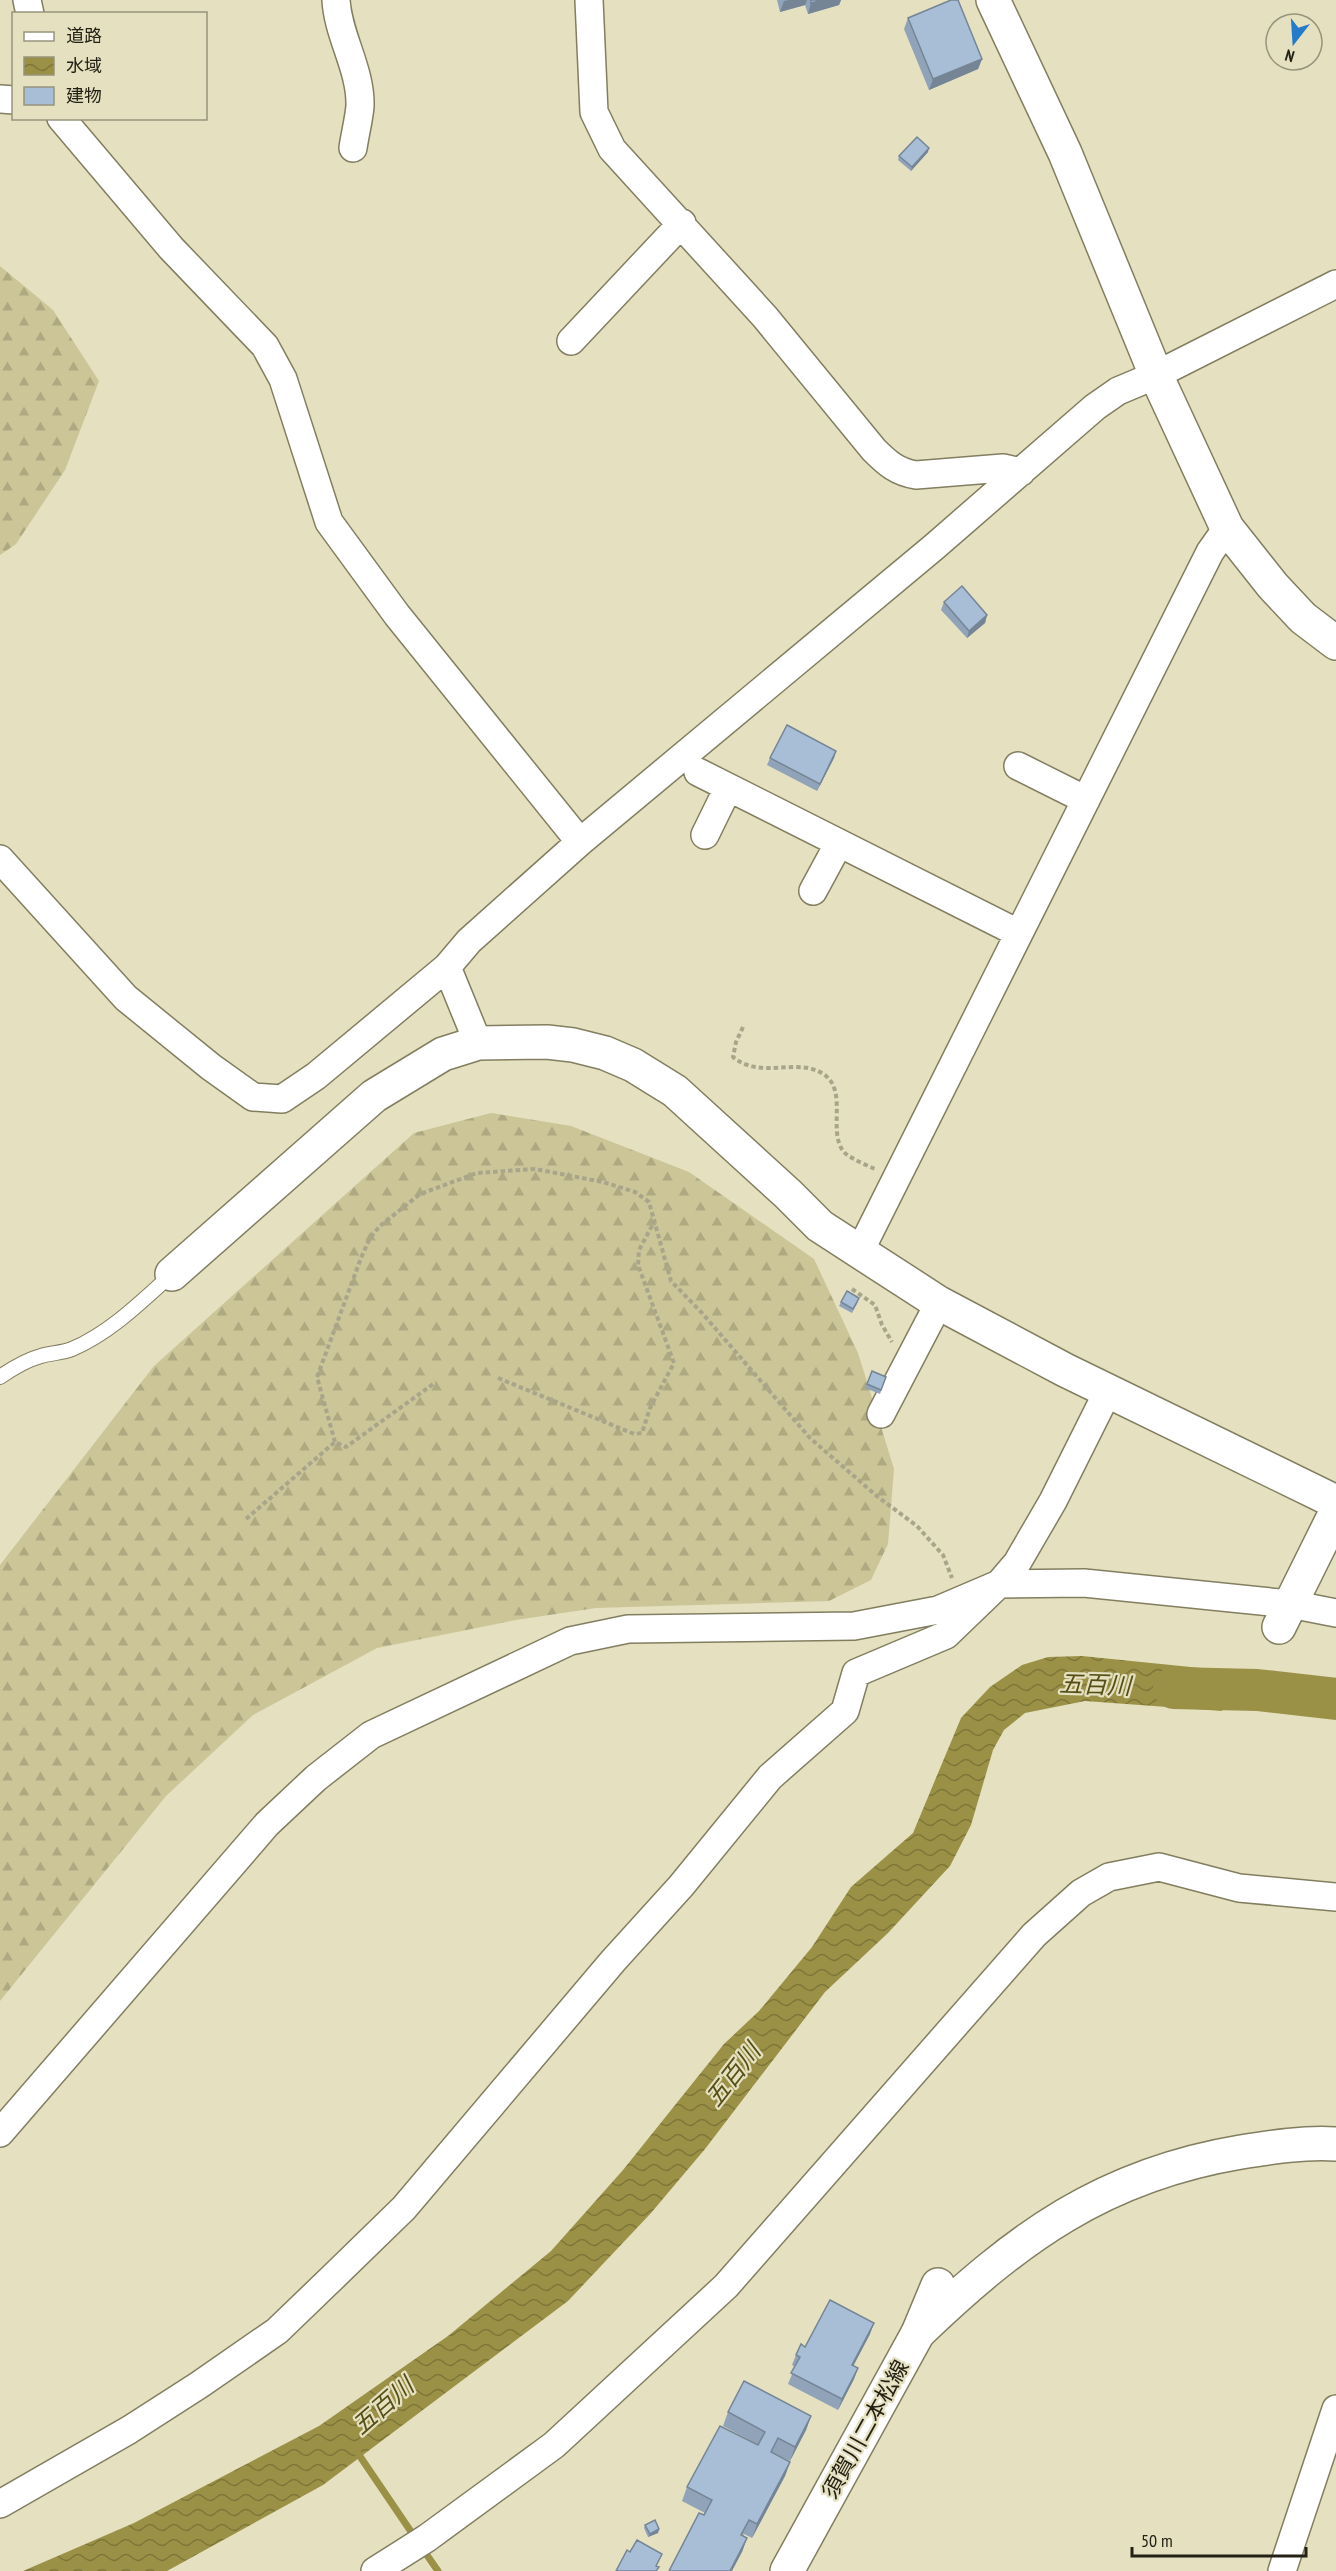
<svg xmlns="http://www.w3.org/2000/svg" width="1336" height="2571" viewBox="0 0 1336 2571" font-family="'PT Sans Narrow','Noto Sans JP',sans-serif">
<style>
.forest{fill:url(#forest-firs)}
.water{fill:url(#water-waves)}
.lines{fill:none;stroke-linecap:round;stroke-linejoin:round}
.stream{stroke:#9b9146;stroke-width:7}
.river{stroke:#9b9146;stroke-width:42}
.service-casing{stroke:#827e60;stroke-width:16}
.minor-casing{stroke:#827e60;stroke-width:30}
.tertiary-casing{stroke:#827e60;stroke-width:36}
.secondary-casing{stroke:#827e60;stroke-width:36}
.path{stroke:#a8a58b;stroke-width:4;stroke-dasharray:4.5 3;stroke-linecap:butt}
.service{stroke:#fff;stroke-width:14}
.minor{stroke:#fff;stroke-width:27}
.tertiary{stroke:#fff;stroke-width:33}
.secondary{stroke:#fff;stroke-width:33}
.wall{fill:#90a3b8}
.shaded-wall{fill:#758596}
.building{fill:#a7bed6;stroke:#758596;stroke-width:1.5}
.labels{text-anchor:middle;stroke-width:4.5;stroke-linejoin:round;paint-order:stroke}
.street-label{font-size:22px;fill:#232115;stroke:#e4e0c0}
.water-label{font-size:24px;font-style:italic;fill:#554e15;stroke:#e4e0c0}
</style>
<defs>
<pattern id="forest-firs" width="22" height="20" patternUnits="userSpaceOnUse" patternTransform="scale(1.5)"><rect width="22" height="20" fill="#cbc597"/><path d="M5 1l3.5 6h-7zM16 11l3.5 6h-7z" fill="#aea981"/></pattern>
<pattern id="water-waves" width="16" height="10" patternUnits="userSpaceOnUse" patternTransform="scale(1.5)"><rect width="16" height="10" fill="#9b9146"/><path d="M0 5q4-4 8 0t8 0" fill="none" stroke="#7e7639"/></pattern>
</defs>
<rect width="100%" height="100%" fill="#e4e0c0"/>
<path class="forest" d="M0 266 53 310 99 381 65 470 16 544 0 555Z
M491 1113 571 1126 689 1172 814 1259 858 1353 894 1469 888 1544 871 1580 829 1601 596 1608 516 1620 377 1648 253 1715 166 1796 0 2001V1565L154 1366 414 1133Z"/>
<path class="water" d="M1082 1656 1240 1672 1222 1711 1085 1701 1025 1713 1004 1730 993 1750 971 1825 950 1866 888 1933 825 1992 705 2149 651 2213 568 2301 323 2485 167 2571H23L134 2523 319 2426 448 2336 551 2251 623 2170 724 2044 759 2011 812 1947 851 1887 913 1833 961 1718 990 1687 1022 1665 1048 1657Z"/>
<g class="lines">
<path class="stream" d="M355 2449 416 2539
M422 2548 438 2571"/>
<path class="river" d="M1174 1688 1257 1690 1336 1699"/>
<defs>
<path id="service" d="M0 1377C13 1368 26 1360 41 1356 51 1353 62 1353 72 1349 110 1333 142 1301 172 1274"/>
<path id="minor" d="M27 0 30 14
M336 0C338 36 361 69 360 106 359 119 355 134 353 148
M589 0 594 112 612 149 765 317 874 450C887 463 897 472 916 475L1003 468 1021 472
M0 99 14 100
M61 118 171 248 265 346 283 379 329 522 397 615 580 842
M571 341 682 223
M1018 766 1086 800
M698 772 1018 933
M705 835 728 788
M0 859 126 998 211 1067 253 1097 282 1099 316 1076 447 967 469 941 580 842 934 547 1095 407 1118 391 1156 375 1336 284
M813 891 839 843
M447 967 478 1043
M859 1253 1210 552 1227 528
M881 1414 939 1303
M0 2133 267 1824 316 1778 371 1735 570 1641 628 1629 854 1626 938 1610 999 1584 1017 1563 1053 1501 1108 1391
M0 2504 129 2430 199 2385 277 2331 331 2279 404 2208 613 1961 681 1886 770 1777 845 1711 856 1673 946 1635 999 1584 1084 1583 1290 1604 1336 1613
M375 2571 427 2538 554 2445 726 2286 1034 1935 1081 1893 1109 1877 1159 1867 1239 1888 1336 1897
M1282 2571 1336 2409"/>
<path id="tertiary" d="M993 0 1065 153 1156 375 1227 528 1273 586 1303 618 1336 643
M172 1274 374 1096 443 1054 478 1043 547 1042 573 1045 605 1053 633 1065 675 1091 788 1194 820 1226 939 1303 1065 1370 1336 1502
M918 2333C1017 2238 1103 2175 1241 2152 1272 2147 1305 2142 1336 2144"/>
<path id="secondary" d="M1279 1627 1336 1512
M787 2571 918 2333 938 2285"/>
</defs>
<use href="#service" class="service-casing"/>
<use href="#minor" class="minor-casing"/>
<use href="#tertiary" class="tertiary-casing"/>
<use href="#secondary" class="secondary-casing"/>
<path class="path" d="M743 1027 736 1042 733 1057C762 1081 800 1055 826 1076 848 1094 826 1136 846 1154 854 1160 866 1165 875 1169
M852 1289 875 1305 882 1325 892 1342
M498 1378 634 1434 642 1433 650 1408 674 1363 638 1265 639 1250 654 1222
M335 1442 317 1377 361 1258 370 1238 380 1226 420 1194 477 1173 535 1169 603 1182 635 1192 649 1202 671 1281 702 1313 810 1438 878 1497 917 1526 943 1555 952 1578
M246 1519 335 1442 346 1447 436 1382"/>
<use href="#service" class="service"/>
<use href="#minor" class="minor"/>
<use href="#tertiary" class="tertiary"/>
<use href="#secondary" class="secondary"/>
</g>
<path class="wall" d="M777 0H841L839 5 808 14 805 5 780 12Z
M908 18 982 59 978 69 929 90 904 29Z
M928 152 911 171 898 160 899 156Z
M944 602 987 615 985 623 967 638 941 610Z
M836 751 834 758 817 791 767 765 770 758Z
M841 1302H858L852 1313 839 1306Z
M872 1371 886 1377 880 1394 865 1388Z
M870 2334 853 2366 858 2368 854 2379 838 2410 788 2384 795 2367 792 2365 796 2355 805 2347Z
M728 2412 811 2416 806 2430 790 2461 773 2453 790 2462 785 2476 752 2538 744 2534 743 2535 747 2538 742 2552 704 2515 705 2513 682 2501 687 2487 759 2445 723 2426Z
M645 2525 659 2529 658 2533 648 2537 644 2528Z"/>
<path class="shaded-wall" d="M789 0H807L805 5 780 12 784 1Z
M823 0H841L839 5 808 14 811 3Z
M982 59 978 69 929 90 933 79Z
M929 148 928 152 911 171 912 167Z
M987 615 985 623 967 638 969 631Z
M836 751 834 758 817 791 820 784Z
M874 2323 870 2334 848 2376 852 2365Z
M858 2368 854 2379 838 2410 842 2399Z
M811 2416 806 2430 790 2461 795 2447Z
M790 2462 785 2476 752 2538 757 2524Z
M659 2529 658 2533 648 2537 650 2534Z
M747 2538 742 2552 732 2571H730Z"/>
<path class="building" d="M811 0H823L811 3Z
M951 0H958L982 59 933 79 908 18Z
M917 137 929 148 912 167 899 156Z
M962 586 987 615 969 631 944 602Z
M787 725 836 751 820 784 770 758Z
M847 1291 859 1298 853 1309 841 1302Z
M872 1371 886 1377 881 1390 867 1384Z
M830 2300 874 2323 852 2365 858 2368 842 2399 791 2373 800 2357 796 2355 801 2344 805 2347Z
M744 2381 811 2416 795 2447 778 2438 771 2452 790 2462 757 2524 749 2520 741 2535 747 2538 730 2571H669L699 2513 704 2515 712 2500 687 2487 720 2426 758 2445 765 2432 728 2412Z
M655 2520 659 2529 650 2534 645 2525Z
M637 2540 662 2554 656 2566 659 2567 656 2571H616L627 2550 630 2552Z"/>
<g class="labels">
<g class="street-label">
<text transform="translate(865 2429) rotate(-61)" y="8">須賀川二本松線</text>
</g>
<g class="water-label">
<text transform="translate(1095 1685) rotate(2)" y="8">五百川</text>
<text transform="translate(733 2075) rotate(-52)" y="8">五百川</text>
<text transform="translate(383 2406) rotate(-41)" y="8">五百川</text>
</g>
</g>
<rect x="12" y="12" width="195" height="108" fill="#e4e0c0" stroke="#97947c" stroke-width="1.5"/>
<rect x="24" y="32" width="30" height="9" fill="#ffffff" stroke="#97947c" stroke-width="1.5"/>
<text x="66" y="42" font-size="18" fill="#232115">道路</text>
<rect x="24" y="57" width="30" height="18" fill="url(#water-waves)" stroke="#97947c" stroke-width="1.5"/>
<text x="66" y="72" font-size="18" fill="#232115">水域</text>
<rect x="24" y="87" width="30" height="18" fill="#a7bed6" stroke="#97947c" stroke-width="1.5"/>
<text x="66" y="102" font-size="18" fill="#232115">建物</text>
<g transform="translate(1294 42) rotate(197)"><circle r="28" fill="#e4e0c0" stroke="#97947c" stroke-width="1.5"/>
<path d="M0-4.5L10 22L0 15L-10 22Z" fill="#247bc9"/>
<text y="-9" font-size="16" font-weight="bold" text-anchor="middle" fill="#232115">N</text>
</g>
<path d="M1132 2547v9h174v-9" fill="none" stroke="#232115" stroke-width="3"/>
<text x="1141" y="2547" font-size="18" fill="#232115" stroke="#e4e0c0" stroke-width="4.5" paint-order="stroke">50 m</text>
</svg>
